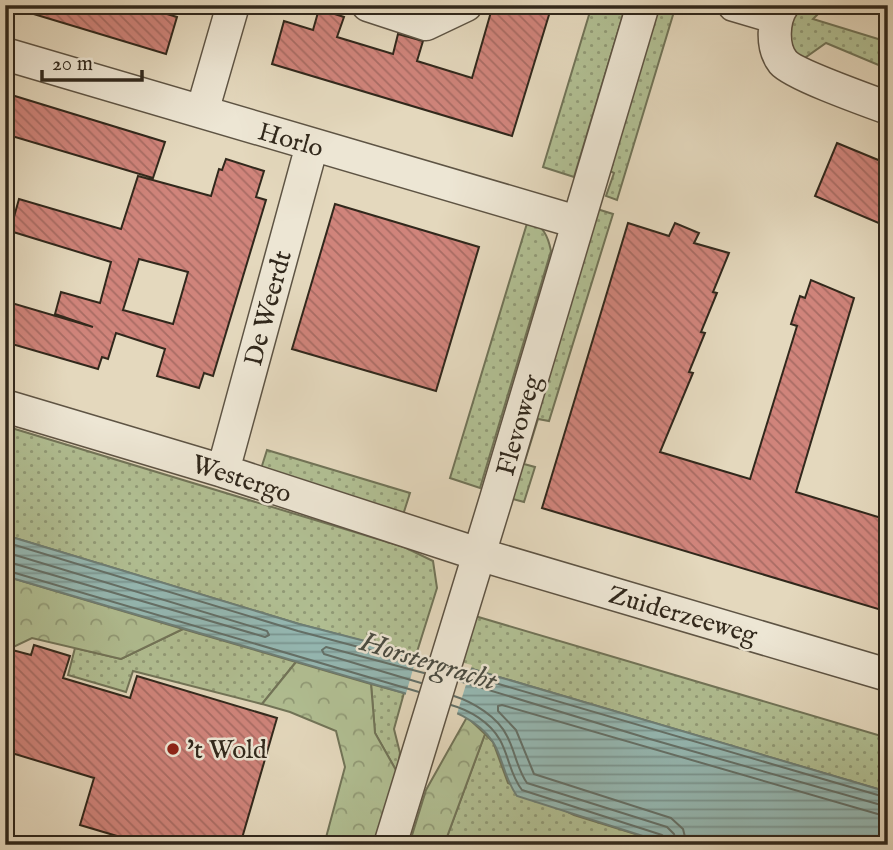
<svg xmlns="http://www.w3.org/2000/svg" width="893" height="850" viewBox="0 0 893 850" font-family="'IM FELL English',serif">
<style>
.green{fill:url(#green-dots);stroke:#717458;stroke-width:2}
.forest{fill:url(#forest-crowns);stroke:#717458;stroke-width:2}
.water{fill:url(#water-rules);stroke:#6d7f77;stroke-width:2}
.pier{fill:#e4d8bd}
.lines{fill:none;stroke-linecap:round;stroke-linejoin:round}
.shore{stroke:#637068;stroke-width:2}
.building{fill:url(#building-back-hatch);stroke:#31281c;stroke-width:2;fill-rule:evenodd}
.minor-casing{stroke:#5e5444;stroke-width:35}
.minor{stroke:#ede6d4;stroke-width:32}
.poi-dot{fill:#8f2418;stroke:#ede6d4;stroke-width:2.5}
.labels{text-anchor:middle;stroke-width:5;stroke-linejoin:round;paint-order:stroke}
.street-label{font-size:26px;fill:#31281c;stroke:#ede6d4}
.poi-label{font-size:26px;fill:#31281c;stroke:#ede6d4;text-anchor:start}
.water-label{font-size:28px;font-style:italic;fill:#4a4c42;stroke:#ede6d4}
</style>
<defs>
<pattern id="green-dots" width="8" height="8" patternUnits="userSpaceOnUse" patternTransform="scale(1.75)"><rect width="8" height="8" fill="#b1bf93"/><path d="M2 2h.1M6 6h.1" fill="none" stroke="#919b77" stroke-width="1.8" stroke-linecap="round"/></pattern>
<pattern id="forest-crowns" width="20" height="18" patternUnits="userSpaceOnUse" patternTransform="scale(1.75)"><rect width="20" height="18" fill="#b1bf93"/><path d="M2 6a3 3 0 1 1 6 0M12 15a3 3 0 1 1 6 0" fill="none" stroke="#919b77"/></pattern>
<pattern id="water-rules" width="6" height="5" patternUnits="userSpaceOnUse" patternTransform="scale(1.75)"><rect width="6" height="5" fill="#95b9b4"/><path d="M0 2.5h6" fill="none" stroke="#7a9692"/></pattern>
<pattern id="building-back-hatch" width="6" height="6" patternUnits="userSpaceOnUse" patternTransform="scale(1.75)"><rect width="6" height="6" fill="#d0847b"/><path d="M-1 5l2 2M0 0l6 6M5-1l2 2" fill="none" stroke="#a96c64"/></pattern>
</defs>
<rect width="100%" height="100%" fill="#e4d8bd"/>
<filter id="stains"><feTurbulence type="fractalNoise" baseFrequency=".00286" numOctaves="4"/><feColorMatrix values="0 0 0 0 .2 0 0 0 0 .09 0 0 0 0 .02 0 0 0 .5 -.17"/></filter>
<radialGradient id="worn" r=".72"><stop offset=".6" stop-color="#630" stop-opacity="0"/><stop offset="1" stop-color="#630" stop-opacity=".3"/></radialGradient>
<path class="green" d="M592 5H626L574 177 543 167Z
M659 5H676L617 200 606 196 614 173 608 170Z
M795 5H827L813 19 888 42V69L826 43 799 62 791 58 785 17Z
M597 209 613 214 549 421 538 419 524 464 535 467 524 502 509 498Z
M528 220C543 225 548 236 551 251L480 488 450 478Z
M5 426 404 547 433 561 437 588 416 655 299 624 5 535Z
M267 450 410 493 403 515 260 472Z
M475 616 888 738V792L462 666Z
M183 629 296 662 262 704 133 671 126 692 68 675 75 648 121 659Z
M371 684 404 693 394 729 400 753 397 772 375 733Z
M485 734 493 742 508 783 574 815 671 845H444Z"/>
<path class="forest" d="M5 576 183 629 121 659 32 638 5 651Z
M296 662 371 684 375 733 397 772 375 845H324L345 767 336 731 290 712 262 704Z
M467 717 485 734 444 845H409L426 790Z"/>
<path class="water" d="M5 535 299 624 462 666 888 792V845H671L517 796C504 778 503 758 493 742 474 713 434 705 404 693L5 576Z"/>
<path class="pier" d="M418 652 472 665 456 717 405 697Z"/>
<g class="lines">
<path class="shore" d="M5 542 298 631 427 665
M5 552 267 631 269 635 265 637 5 561
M5 570 419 692
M461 673 888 798
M459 681 650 739 888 807
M421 683 324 654 322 650 326 647 424 673
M454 696C473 702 498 717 507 736 515 751 517 769 527 783L667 827 674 834 677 845
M451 705C469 710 490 722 500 740 509 756 510 775 522 790L662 835 667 839 668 845
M687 845 683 829 671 818 534 774 516 730 498 711V706L502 705 888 817"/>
</g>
<path class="building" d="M28 5H137L177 17 166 54 27 12Z
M493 5H552L512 136 272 64 284 21 313 30 319 9 344 17 337 37 393 54 398 34 423 41 417 61 472 78Z
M5 93 165 142 153 178 5 134Z
M837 143 888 164V227L815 196Z
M226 159 264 171 256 197 266 200 213 376 204 373 199 388 157 376 165 349 116 333 108 359 102 357 98 369 5 342V301L93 327 55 314 61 292 100 303 111 262 10 231 19 199 121 229 138 176 211 196 219 169 222 170ZM139 259 188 272 173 324 123 310Z
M335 204 479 247 436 391 292 349Z
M628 223 669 236 675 223 699 233 694 243 729 253 713 292 717 293 701 332 705 333 689 372 693 373 660 452 750 479 797 326 791 324 800 296 805 298 811 280 854 298 796 492 888 520V612L542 508Z
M34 645 70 656 63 678 130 698 137 676 277 718 240 845H125L127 839 80 825 94 778 5 751V648L31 655Z"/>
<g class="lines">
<defs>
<path id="minor" d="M368 5 426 24 466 5
M734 5 775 17
M783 5C773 19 771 47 783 62 793 74 869 101 888 108
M5 54 577 222
M202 112 233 5
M5 406 223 471 478 554 888 675
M223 471 312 145
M390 845 496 499 643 5"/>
</defs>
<use href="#minor" class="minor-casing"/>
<use href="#minor" class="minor"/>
</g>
<circle class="poi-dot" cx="173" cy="749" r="7"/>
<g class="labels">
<g class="street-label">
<text transform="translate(291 139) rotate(16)" y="9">Horlo</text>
<text transform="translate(267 308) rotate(-75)" y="9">De Weerdt</text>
<text transform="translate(518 425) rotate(-74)" y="9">Flevoweg</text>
<text transform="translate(242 478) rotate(18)" y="9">Westergo</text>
<text transform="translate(683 614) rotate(16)" y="9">Zuiderzeeweg</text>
</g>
<g class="poi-label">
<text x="187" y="758">'t Wold</text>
</g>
<g class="water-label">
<text transform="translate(429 660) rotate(17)" y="10">Horstergracht</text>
</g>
</g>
<rect width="893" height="850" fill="none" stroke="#e4d8bd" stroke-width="28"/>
<rect x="7" y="7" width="879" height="836" fill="none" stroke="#31281c" stroke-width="3.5"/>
<rect x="14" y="14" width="865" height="822" fill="none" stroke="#31281c" stroke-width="2"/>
<path d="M42 70v10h100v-10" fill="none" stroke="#31281c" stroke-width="3.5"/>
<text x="52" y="70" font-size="21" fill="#31281c" stroke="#ede6d4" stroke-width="5" paint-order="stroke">20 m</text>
<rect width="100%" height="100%" filter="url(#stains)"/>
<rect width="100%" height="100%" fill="url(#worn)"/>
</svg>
